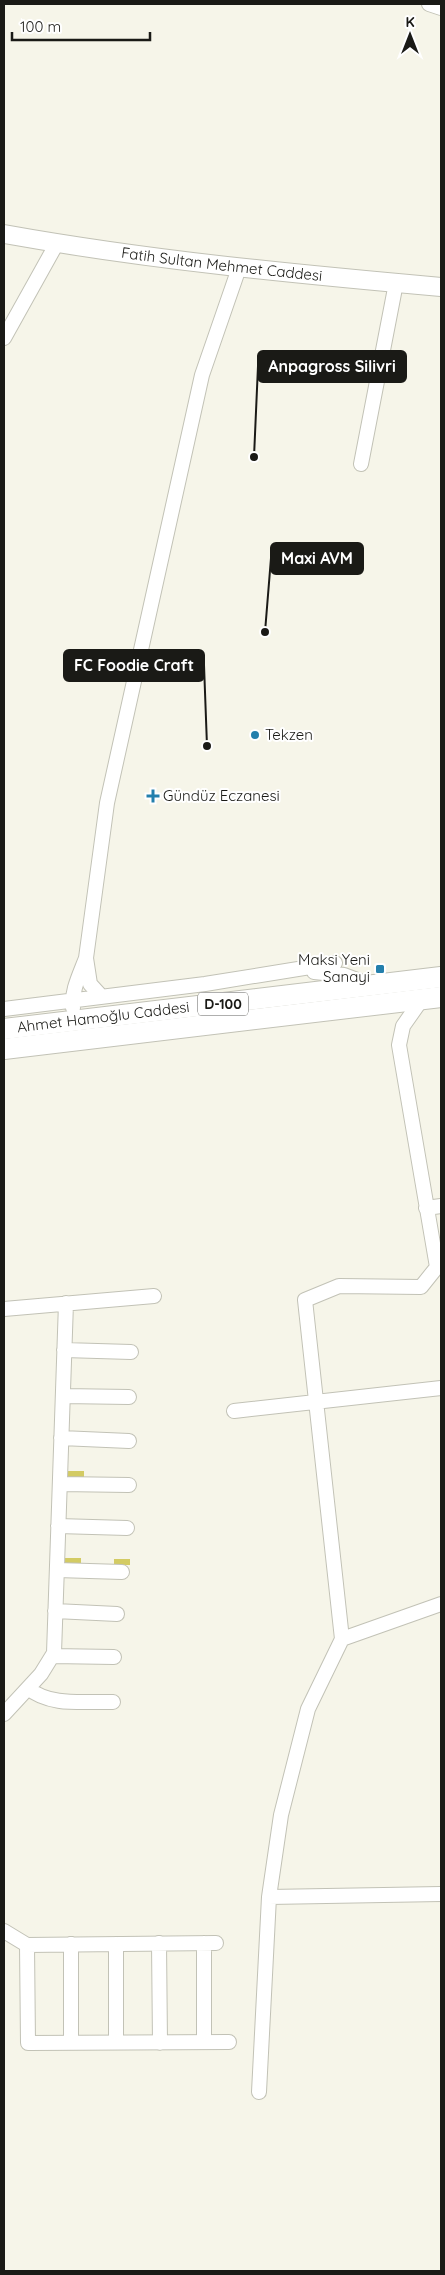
<svg xmlns="http://www.w3.org/2000/svg" width="445" height="2275" viewBox="0 0 445 2275" font-family="Quicksand,sans-serif">
<style>
.water{fill:#d3cb63}
.lines{fill:none;stroke-linecap:round;stroke-linejoin:round}
.minor-casing{stroke:#c2c2b6;stroke-width:16}
.major-casing{stroke:#c2c2b6;stroke-width:20}
.highway-casing{stroke:#c2c2b6;stroke-width:22}
.minor{stroke:#fff;stroke-width:14}
.major{stroke:#fff;stroke-width:18}
.highway{stroke:#fff;stroke-width:20}
.poi-dot{fill:#237fac;stroke:#fff;stroke-width:2}
.labels{text-anchor:middle;stroke-width:4;stroke-linejoin:round;paint-order:stroke}
.shield{fill:#fff;stroke:#5f5f5c;stroke-width:1}
.shield-label{font-size:14px;font-weight:bold;fill:#1a1a16}
.street-label{font-size:15px;fill:#1a1a16;stroke:#fff}
.poi-label{font-size:15px;fill:#1a1a16;stroke:#fff;text-anchor:start}
.leader{fill:none;stroke:#1a1a16;stroke-width:2}
.callout-dot{fill:#1a1a16;stroke:#fff;stroke-width:2}
.callout{fill:#1a1a16;stroke:#1a1a16;stroke-width:2}
.callout-label{font-size:16px;text-anchor:middle;font-weight:bold;fill:#fff}
</style>
<rect width="100%" height="100%" fill="#f6f5e9"/>
<path class="water" d="M68 1471H84V1477H68Z
M65 1558H81V1564H65Z
M114 1559H130V1565H114Z"/>
<g class="lines">
<defs>
<path id="minor" d="M429 4 441 8
M4 338 57 243
M361 464 396 283
M86 958 107 803 202 375 239 268
M314 972 344 975 368 984
M73 1008C71 991 80 974 86 958L90 984 101 996
M4 1009 205 984 335 963
M426 1208 441 1206
M4 1309 154 1296
M64 1350 131 1352
M63 1396 129 1397
M234 1411 441 1388
M61 1438 129 1441
M60 1484 129 1485
M58 1526 127 1528
M57 1570 122 1572
M55 1611 117 1614
M342 1639 441 1604
M52 1656 114 1657
M28 1688C50 1707 85 1701 113 1702
M4 1714 41 1674 54 1653 66 1303
M269 1897 441 1894
M4 1931 27 1945 216 1943
M159 1943 160 2043
M204 1943V2042
M116 1944V2043
M27 1945 28 2043 229 2042
M71 2043V1944
M259 2092 269 1897 281 1815 308 1709 342 1639 305 1300 339 1286 421 1287 437 1267 399 1045 403 1026 422 999"/>
<g id="major">
<path id="s1" d="M4 234C149 260 295 274 441 287"/>
</g>
<g id="highway">
<path id="s2" d="M4 1029 441 977"/>
<path d="M4 1049 441 997"/>
</g>
</defs>
<use href="#minor" class="minor-casing"/>
<use href="#major" class="major-casing"/>
<use href="#highway" class="highway-casing"/>
<use href="#minor" class="minor"/>
<use href="#major" class="major"/>
<use href="#highway" class="highway"/>
</g>
<g class="poi-dot">
<circle cx="255" cy="735" r="5"/>
<path d="M150.5 788.5h5v5h5v5h-5v5h-5v-5h-5v-5h5z"/>
<rect x="375" y="964" width="10" height="10" rx="2.5"/>
</g>
<g class="labels">
<rect class="shield" x="198" y="992.5" width="50" height="23" rx="4"/>
<g class="shield-label">
<text x="223" y="1009">D-100</text>
</g>
<g class="street-label">
<text dy="5" stroke="none"><textPath href="#s1" startOffset="220">Fatih Sultan Mehmet Caddesi</textPath></text>
<text dy="5" stroke="none"><textPath href="#s2" startOffset="100">Ahmet Hamoğlu Caddesi</textPath></text>
</g>
<g class="poi-label">
<text x="265" y="740">Tekzen</text>
<text x="163" y="801">Gündüz Eczanesi</text>
<text x="370" y="965" text-anchor="end">Maksi Yeni<tspan x="370" dy="17">Sanayi</tspan></text>
</g>
</g>
<path class="leader" d="M254 457L258 366M265 632L271 558M207 746L204 665"/>
<g class="callout-dot">
<circle cx="254" cy="457" r="5"/>
<circle cx="265" cy="632" r="5"/>
<circle cx="207" cy="746" r="5"/>
</g>
<g class="callout">
<rect x="258" y="351" width="148" height="31" rx="5"/>
<rect x="271" y="543" width="92" height="31" rx="5"/>
<rect x="64" y="650" width="140" height="31" rx="5"/>
</g>
<g class="callout-label">
<text x="332" y="372">Anpagross Silivri</text>
<text x="317" y="564">Maxi AVM</text>
<text x="134" y="671">FC Foodie Craft</text>
</g>
<rect width="445" height="2275" fill="none" stroke="#1a1a16" stroke-width="10"/>
<g transform="translate(410 35)" stroke="#ffffff" stroke-width="4" paint-order="stroke">
<path d="M0-4L9 19L0 12L-9 19Z" fill="#1a1a16"/>
<text y="-8" font-size="14" font-weight="bold" text-anchor="middle" fill="#1a1a16">K</text>
</g>
<path d="M12 32v8h138v-8" fill="none" stroke="#1a1a16" stroke-width="2.5"/>
<text x="20" y="32" font-size="15" fill="#1a1a16" stroke="#ffffff" stroke-width="4" paint-order="stroke">100 m</text>
</svg>
